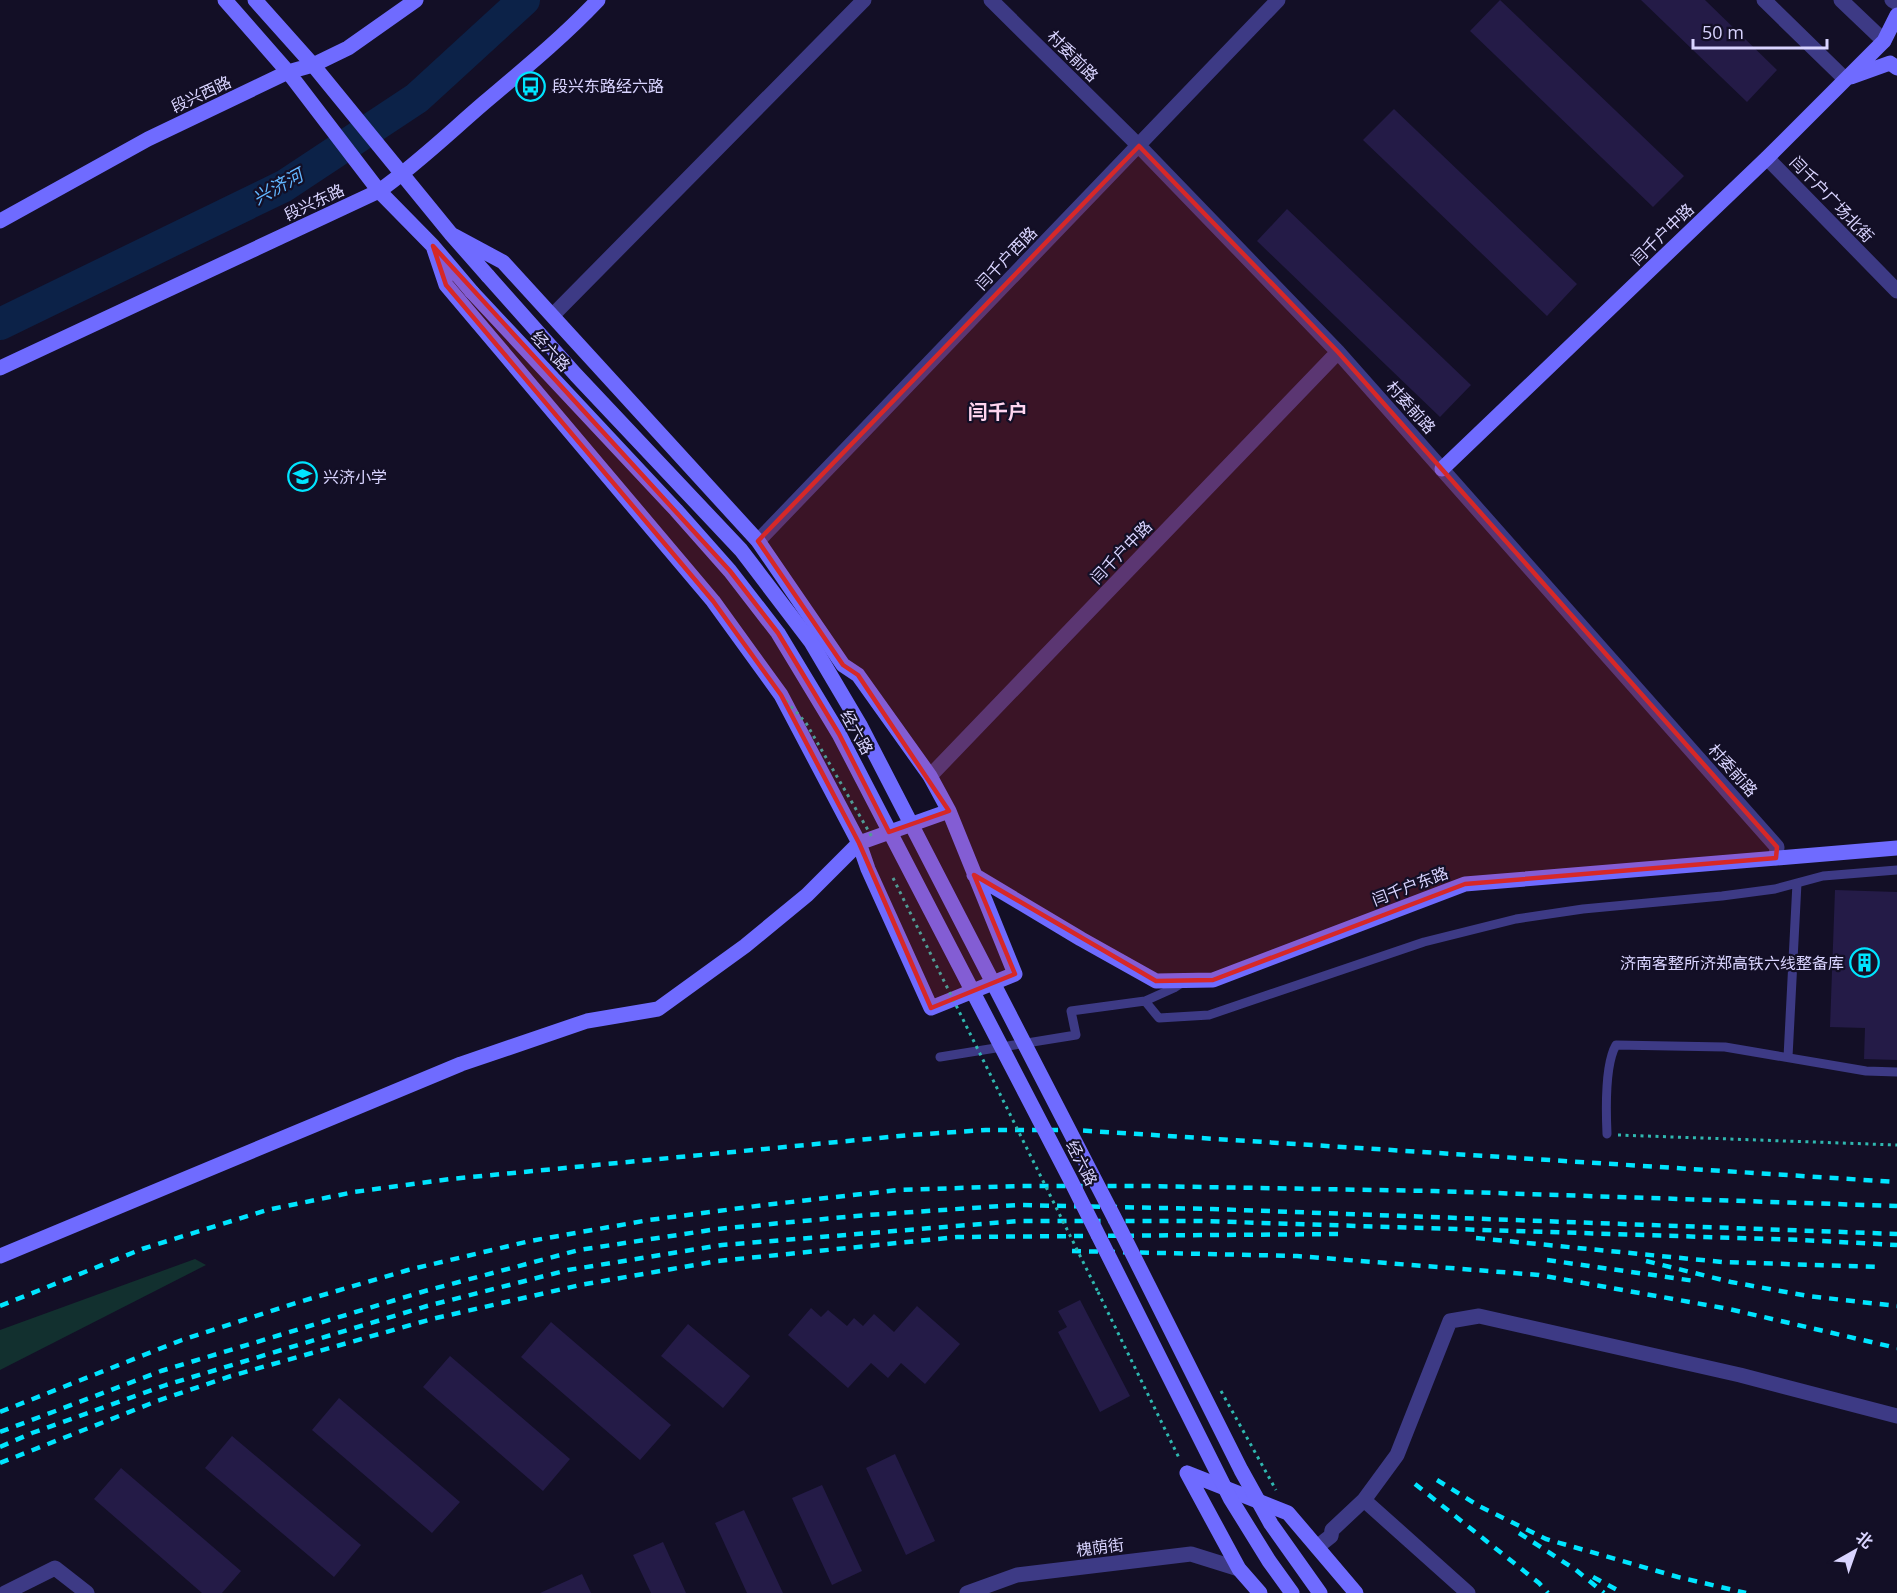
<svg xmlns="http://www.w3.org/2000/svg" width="1897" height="1593" viewBox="0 0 1897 1593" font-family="'Open Sans','Noto Sans SC',sans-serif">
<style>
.green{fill:#12302f}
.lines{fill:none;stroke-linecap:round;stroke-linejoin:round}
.river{stroke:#0c2248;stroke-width:32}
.building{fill:#241b47}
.path{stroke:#2fb8b0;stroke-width:3;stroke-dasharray:3 4.5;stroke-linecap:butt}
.lane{stroke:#3d3a85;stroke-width:9}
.street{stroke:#3d3a85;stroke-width:15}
.secondary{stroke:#6f6bff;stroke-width:15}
.rail{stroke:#00e5ff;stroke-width:4.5;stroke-dasharray:9 8;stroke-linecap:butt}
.path-bridge{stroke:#2fb8b0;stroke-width:3;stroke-dasharray:3 4.5;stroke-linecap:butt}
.secondary-bridge{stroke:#6f6bff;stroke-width:15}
.marked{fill:#d62828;fill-opacity:0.2;stroke:#d62828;stroke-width:4.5;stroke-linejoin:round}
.labels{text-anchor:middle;stroke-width:4.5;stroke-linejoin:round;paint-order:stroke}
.street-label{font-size:16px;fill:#d9d4ff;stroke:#130f26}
.poi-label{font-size:16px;fill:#d9d4ff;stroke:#130f26;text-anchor:start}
.water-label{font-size:18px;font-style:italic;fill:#62b6ff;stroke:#130f26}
.quarter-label{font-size:20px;font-weight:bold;fill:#ffd6f0;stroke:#130f26}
</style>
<rect width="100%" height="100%" fill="#130f26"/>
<path class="green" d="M195 1259 206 1265 0 1370V1330Z"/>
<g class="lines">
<path class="river" d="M0 324 284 186 417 98 524 0"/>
</g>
<path class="building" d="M1500 0 1684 176 1653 207 1470 31Z
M1641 0H1705L1777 70 1747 102Z
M1394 109 1577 284 1547 316 1363 140Z
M1287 209 1471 385 1440 417 1257 241Z
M1835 890 1897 892V1060L1864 1059 1865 1028 1830 1027Z
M1080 1300 1130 1396 1100 1412 1058 1332 1067 1327 1058 1311Z
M917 1306 960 1344 925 1384 901 1363 888 1378 871 1363 848 1388 788 1335 811 1308 821 1317 828 1310 847 1326 854 1318 863 1326 874 1314 894 1332Z
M551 1322 671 1425 640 1460 521 1357Z
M688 1324 750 1376 723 1408 661 1356Z
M450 1356 570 1459 543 1491 423 1387Z
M339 1398 460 1502 432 1533 312 1430Z
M232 1436 361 1545 334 1577 205 1468Z
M895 1454 935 1541 906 1555 866 1468Z
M121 1468 241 1571 222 1593H202L94 1499Z
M822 1485 862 1571 832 1585 792 1498Z
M744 1510 783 1593H747L715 1523Z
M663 1542 686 1593H651L633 1555Z
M582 1574 591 1593H540Z"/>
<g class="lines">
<path class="path" d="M1618 1135 1897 1145
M1098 1292 1180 1460
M1221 1391 1276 1490"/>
<path class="lane" d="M1145 1001 1174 988 1183 982
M940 1057 1076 1035 1071 1011 1145 1001 1159 1018 1209 1015 1424 942 1516 919 1583 909 1722 896 1775 889 1823 876 1897 870
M1788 1057 1797 883
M1607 1134C1606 1112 1605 1064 1616 1045L1725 1047 1866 1071 1897 1072"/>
<path class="street" d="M991 0 1139 146 1338 352 1777 847 1776 858
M1764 0 1845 79
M1841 0 1884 41
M1892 0 1897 3
M1767 158 1897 291
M553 315 864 0
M758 541 1278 0
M930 776 1338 352
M1364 1500 1468 1593
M1317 1547 1331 1536 1332 1530 1364 1500 1397 1455 1450 1321 1479 1316 1740 1375 1897 1416
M5 1593 55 1568 87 1593
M967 1593 1017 1575 1191 1554 1239 1569"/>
<path class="secondary" d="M225 0 288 72 379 191 433 246 472 292
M255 0 313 65 451 234 488 276
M1851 77 1890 63 1897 68
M0 221 148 139 288 72 313 65 348 48 416 0
M433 246 446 285 713 601 781 695 859 843 949 811
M0 368 379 191C417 164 450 132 485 102 524 69 563 37 598 0
M1442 469 1767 158 1884 41 1897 15
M974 875 1081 939 1156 981 1213 980 1465 884 1897 848
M0 1256 461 1064 587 1021 658 1009 745 946 807 895 859 843 868 869 931 1008 1015 974 949 811 930 776 858 675 843 665 758 541 503 262 451 234
M1187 1473 1288 1513 1356 1593
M1187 1473 1239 1569 1260 1593"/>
<path class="rail" d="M1476 1238 1722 1262 1880 1267
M1072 1251 1297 1256 1539 1275 1729 1309 1897 1348
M1547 1260 1695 1281
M1646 1261 1731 1282 1808 1296 1897 1306
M0 1306 142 1249 267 1210 354 1192 450 1179 910 1135 986 1130H1074L1897 1182
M0 1412 182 1340 299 1302 408 1270 530 1241 649 1220 764 1205 898 1190 1019 1186H1144L1434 1191 1897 1206
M0 1432 161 1371 425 1291 579 1250 717 1229 867 1215 1017 1205 1212 1209 1897 1234
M0 1447 32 1433 166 1385 427 1306 568 1270 722 1245 1018 1221H1201L1802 1240 1897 1245
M0 1463 157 1401 231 1376 432 1319 580 1285 718 1261 957 1237 1344 1234
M1437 1480 1479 1506 1546 1539 1678 1577 1746 1593
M1415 1484 1539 1583 1548 1593
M1519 1533 1576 1570 1604 1593
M1593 1577 1623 1593"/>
<path class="path-bridge" d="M781 695 806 723 872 837
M893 878 1098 1292"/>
<path class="secondary-bridge" d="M488 276 576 375 741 550 811 642 860 725 1118 1225 1241 1470 1271 1524 1320 1593
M472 292 676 510 730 571 778 633 839 734 1070 1179 1230 1498 1269 1561 1292 1593"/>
</g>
<path class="marked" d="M1139 146 1338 352 1777 847 1776 858 1465 884 1213 980 1156 981 974 875 1015 974 931 1008 859 843 781 695 713 601 446 285 433 246 730 571 778 633 839 734 889 832 949 811 858 675 843 665 758 541Z"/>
<defs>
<symbol id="bus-ring" viewBox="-11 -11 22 22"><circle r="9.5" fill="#130f26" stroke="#00e5ff" stroke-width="1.5"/><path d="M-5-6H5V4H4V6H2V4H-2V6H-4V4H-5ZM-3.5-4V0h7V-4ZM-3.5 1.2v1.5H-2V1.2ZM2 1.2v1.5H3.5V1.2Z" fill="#00e5ff"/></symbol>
<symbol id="school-ring" viewBox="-11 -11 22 22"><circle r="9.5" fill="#130f26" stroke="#00e5ff" stroke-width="1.5"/><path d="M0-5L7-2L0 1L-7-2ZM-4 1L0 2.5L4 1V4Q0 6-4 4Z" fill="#00e5ff"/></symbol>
<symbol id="building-ring" viewBox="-11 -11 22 22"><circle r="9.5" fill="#130f26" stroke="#00e5ff" stroke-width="1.5"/><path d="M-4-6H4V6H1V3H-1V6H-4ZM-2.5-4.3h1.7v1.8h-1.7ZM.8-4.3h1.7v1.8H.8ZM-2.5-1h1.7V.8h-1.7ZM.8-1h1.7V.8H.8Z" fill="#00e5ff"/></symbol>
</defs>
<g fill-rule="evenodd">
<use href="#bus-ring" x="514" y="70" width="33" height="33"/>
<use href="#school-ring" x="286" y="460" width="33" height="33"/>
<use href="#building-ring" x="1848" y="946" width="33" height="33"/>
</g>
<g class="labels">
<g class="street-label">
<text transform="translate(1073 56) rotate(45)" y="6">村委前路</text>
<text transform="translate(201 94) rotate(-25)" y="6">段兴西路</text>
<text transform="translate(1832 199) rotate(46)" y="6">闫千户广场北街</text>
<text transform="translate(314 202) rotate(-25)" y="6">段兴东路</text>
<text transform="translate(1662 234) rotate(-44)" y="6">闫千户中路</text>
<text transform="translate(1006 258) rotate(-46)" y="6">闫千户西路</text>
<text transform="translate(551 351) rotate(47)" y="6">经六路</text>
<text transform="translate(1411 407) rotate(48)" y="6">村委前路</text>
<text transform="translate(1121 552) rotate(-46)" y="6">闫千户中路</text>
<text transform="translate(857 732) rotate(61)" y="6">经六路</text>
<text transform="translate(1733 770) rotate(48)" y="6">村委前路</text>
<text transform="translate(1410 886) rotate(-21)" y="6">闫千户东路</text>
<text transform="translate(1082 1163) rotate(63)" y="6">经六路</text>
<text transform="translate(1100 1547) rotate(-7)" y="6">槐荫街</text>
</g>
<g class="poi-label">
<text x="552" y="92">段兴东路经六路</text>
<text x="323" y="483">兴济小学</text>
<text x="1844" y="969" text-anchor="end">济南客整所济郑高铁六线整备库</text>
</g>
<g class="water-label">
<text transform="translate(278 187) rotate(-29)" y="6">兴济河</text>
</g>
<g class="quarter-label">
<text x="998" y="419">闫千户</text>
</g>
</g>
<g transform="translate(1855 1551) rotate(40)" stroke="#130f26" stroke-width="4.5" paint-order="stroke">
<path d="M0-4.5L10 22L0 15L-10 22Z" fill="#d9d4ff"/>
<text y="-9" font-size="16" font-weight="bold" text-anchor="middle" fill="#d9d4ff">北</text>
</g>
<path d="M1693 39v9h134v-9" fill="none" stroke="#d9d4ff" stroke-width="3"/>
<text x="1702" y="39" font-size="18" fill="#d9d4ff" stroke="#130f26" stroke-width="4.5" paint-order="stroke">50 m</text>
</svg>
